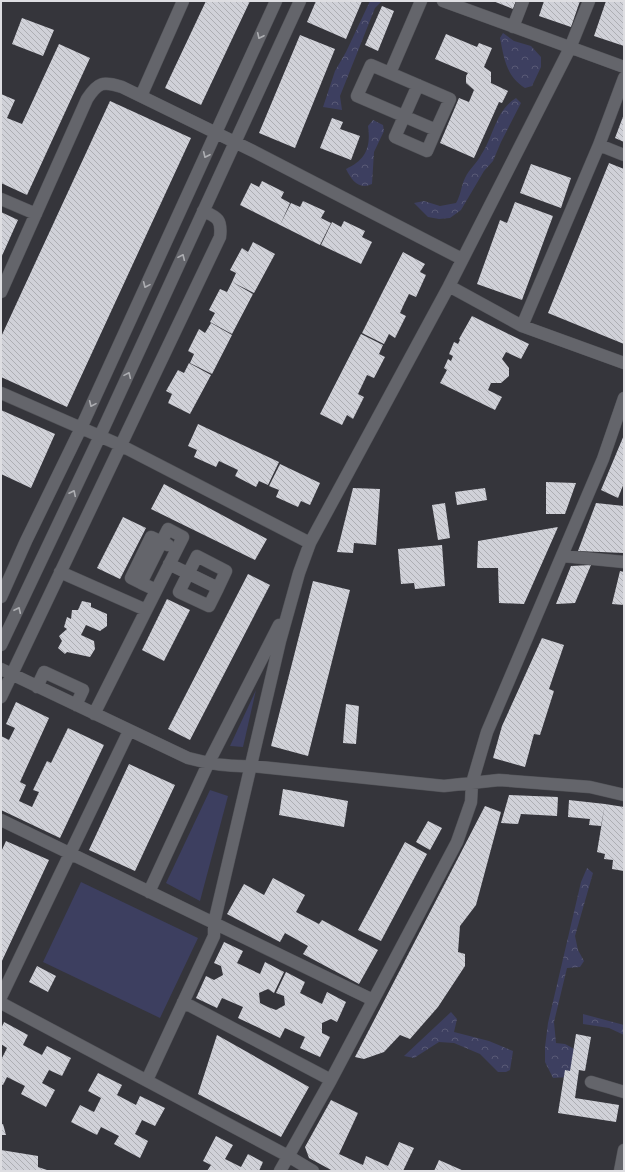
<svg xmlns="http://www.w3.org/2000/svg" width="625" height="1172" viewBox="0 0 625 1172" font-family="'Playfair Display',serif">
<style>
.forest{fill:url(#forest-crowns)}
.garden{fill:#3d3f60}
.building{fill:url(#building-back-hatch)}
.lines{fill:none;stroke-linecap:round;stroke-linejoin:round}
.minor-casing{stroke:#525358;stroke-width:13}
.minor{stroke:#64656b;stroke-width:12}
.oneway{stroke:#adaeb2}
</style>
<defs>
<pattern id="forest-crowns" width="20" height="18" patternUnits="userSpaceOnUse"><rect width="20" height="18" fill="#3d3f60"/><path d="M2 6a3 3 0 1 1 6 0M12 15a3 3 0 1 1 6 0" fill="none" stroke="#595a76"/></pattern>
<pattern id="building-back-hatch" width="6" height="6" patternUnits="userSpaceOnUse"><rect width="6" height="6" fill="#d0d1d8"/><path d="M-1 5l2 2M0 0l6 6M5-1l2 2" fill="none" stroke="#adaeb3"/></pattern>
</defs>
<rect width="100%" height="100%" fill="#35353b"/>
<path class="forest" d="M370 1H382L375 8 340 96 342 110 323 107 335 71 346 52Z
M503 33 514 41 531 46 541 57V67L532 86 525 88C506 76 504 58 500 38Z
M516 98 521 103 501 142 493 161 484 171 461 210 450 218 439 219 428 217 414 203 424 201 440 206 456 203C461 195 461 186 465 178 469 169 477 163 481 155 494 136 495 111 516 98Z
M373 120 383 125 384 131 374 152 372 184C359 190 352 181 346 169 366 160 371 147 368 126Z
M587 868 593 873 575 936 578 950 584 961 580 967 567 968 554 1022 556 1043 565 1044 580 1052 569 1077 553 1078 545 1062V1047L548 1023 581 882Z
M451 1012 457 1019 454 1032 489 1041 513 1051 510 1070 506 1072H498L480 1054 454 1043 439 1042 414 1058 404 1056Z
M583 1014 624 1025V1035L609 1028 583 1024Z"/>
<path class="garden" d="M256 690 243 747 230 746Z
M210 790 228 796 200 901 166 883Z
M81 882 198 938 160 1018 43 962Z"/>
<path class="building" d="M206 1H250L201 105 165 88Z
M316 1H362L346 39 307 22Z
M493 1H516L513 9Z
M544 1H580L571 27 539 16Z
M606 1H624V46L594 36Z
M382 6 394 11 378 51 365 45Z
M22 18 54 30 43 56 12 44Z
M446 34 477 47 479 43 492 48 484 67 491 72V83L508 91 502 103 499 102 474 158 440 143 459 98 469 102 474 90 466 83V76L468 73 435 59Z
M300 35 335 49 295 148 259 133Z
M59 44 90 58 27 195 1 183V94L15 100 7 118 22 124Z
M110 101 191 138 67 407 1 377V337Z
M624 114V142L615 138Z
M332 118 343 122 340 129 360 136 351 160 320 148Z
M609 163 624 169V344L548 313Z
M531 164 571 178 561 208 520 193Z
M262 181 284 192 281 198 290 203 280 225 240 205 251 183 259 187Z
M303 201 325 211 321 218 331 223 320 245 280 225 291 203 300 207Z
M515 202 553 216 522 300 477 284 500 220 507 223Z
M1 212 18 220 1 258Z
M344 221 365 231 362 237 372 242 361 264 321 245 332 222 341 227Z
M253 242 275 254 254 293 232 282 236 273 230 270 242 248 248 252Z
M403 252 425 264 420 272 426 275 416 297 409 294 404 304 382 293Z
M232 282 253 294 232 334 210 322 215 313 209 310 220 289 227 292Z
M382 293 404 304 400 313 406 316 395 338 389 334 384 344 362 333Z
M472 316 529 344 521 359 506 352 502 359 509 368V376L501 383H491L488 390 502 397 495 410 440 383 447 370 444 368 448 359 451 361 453 356 449 354 454 342 458 344 460 340 459 339Z
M211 323 232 335 212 374 190 363 194 354 188 351 199 329 205 333Z
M361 334 383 345 379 354 385 357 374 378 367 375 358 394 364 397 353 419 347 415 342 425 320 414Z
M189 363 211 375 190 414 168 403 172 394 166 391 178 370 184 373Z
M1 410 55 434 31 488 1 474Z
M198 424 279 462 268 485 259 481 256 487 235 476 238 470 219 461 216 467 194 457 197 450 188 446Z
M624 435V483L618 498 601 490Z
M280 464 320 483 310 505 301 501 298 507 276 497 279 490 269 486Z
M546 482 576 483 565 514H546Z
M164 484 267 539 255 560 151 509Z
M353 488 380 489 376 545 354 543 353 553 337 552Z
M485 488 487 500 457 505 455 492Z
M445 503 450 538 438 540 432 505Z
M596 503 624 506V553L578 551Z
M123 517 146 528 120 579 97 568Z
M558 527 524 604 499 603 498 568H477L478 541Z
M442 545 445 586 415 589 414 583 401 584 398 549Z
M591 565 575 603 556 604 571 566Z
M620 571 624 572V605L612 604Z
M248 574 270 585 190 740 168 729Z
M313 581 350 590 308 756 271 746Z
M167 599 190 610 164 661 142 650Z
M82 601 91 603V607L107 614V626L100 631 86 625 81 635 94 641 95 649 90 657 67 652 65 654 58 648 62 641 59 636 67 629 64 627 67 617 71 619 72 610H78Z
M542 638 564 645 549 689 554 691 540 735 534 734 525 767 493 758 502 726Z
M16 702 49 718 20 782 26 785 19 801 32 807 39 792 33 790 47 761 51 763 68 728 104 745 60 838 1 810V736L9 740 15 728 6 724Z
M346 704 359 706 356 744 343 743Z
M129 764 175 785 135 871 89 850Z
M283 789 348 801 344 827 279 815Z
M509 795 558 797 557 816 521 814 518 824 501 823Z
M569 800 605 804 601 826 589 825 590 819 568 817Z
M605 804 624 807V871L612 869 613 860 604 859 605 854 597 852Z
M485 806 501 812 476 905 460 926 458 952 465 954V966L438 1007 410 1039 400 1035 384 1052 364 1059 355 1057Z
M428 821 442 828 430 850 416 842Z
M6 841 49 860 1 963V852Z
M405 842 427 854 381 941 358 930Z
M273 878 305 895 296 912 319 924 322 920 378 950 359 984 303 954 308 946 285 933 280 942 227 914 244 884 264 895Z
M224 942 243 951 237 963 260 974 265 962 284 972 274 993 268 989 259 993 260 1003 268 1007 276 1010 285 1005 284 996 276 993 286 972 305 982 300 993 322 1004 327 992 346 1002 337 1022 331 1019 322 1023V1033L330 1037 320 1057 300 1048 305 1037 285 1028 280 1038 238 1018 243 1007 222 998 217 1008 196 998 206 976 214 980 223 975 221 966 214 963Z
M37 966 56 976 48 992 29 982Z
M4 1022 28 1035 23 1045 42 1055 47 1046 71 1058 62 1076 49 1070 42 1083 55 1090 46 1107 21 1094 25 1086 7 1077 3 1085 1 1084V1060L7 1048 1 1044V1029Z
M576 1034 591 1037 585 1071 579 1070 575 1098 619 1105 616 1122 558 1113 565 1070 570 1071Z
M217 1035 309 1087 281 1137 198 1094Z
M98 1073 122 1085 117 1095 136 1105 140 1096 165 1108 155 1126 142 1120 135 1134 148 1141 140 1158 114 1144 119 1136 101 1127 97 1135 71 1122 80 1105 94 1112 101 1098 88 1091Z
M331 1100 358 1113 339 1154 363 1165 366 1156 388 1166 399 1142 414 1148 403 1171H333L309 1158 305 1147Z
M1 1124H3L6 1135H1Z
M216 1136 233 1145 225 1159 241 1167 248 1154 263 1162 259 1171H207L211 1165 203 1161Z
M1 1150 38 1156V1167L50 1171H1Z
M439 1160 464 1171H434Z"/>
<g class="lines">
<defs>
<path id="minor" d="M443 1 624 67
M513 27 523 1
M371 65 450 99 436 130 357 96Z
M390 73 421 1
M418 85 395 137 427 151 436 130
M141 96 183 1
M599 145 624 155
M1 199 36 214
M449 286 522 326 624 363
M1 292 87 99C98 82 103 81 122 87L253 151 462 259
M522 326 599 145 624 78
M1 393 120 445 310 543
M563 556 624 562
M169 564 218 588 209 606 179 592 197 556 226 571 218 588
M60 572 146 610
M141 583 131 578 151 537 168 545
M1 597 26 541 81 428 276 1
M1 645 100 436 300 1
M1 669 188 758C210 764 228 767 251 766L444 786 499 780 590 787 624 795
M37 687 44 672 83 690 76 705
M1 697 220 237C222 220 218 217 203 211
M94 714 183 537 168 529 141 583 156 590
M1 820 373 1000
M149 892 208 764 279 625
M1 997 129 731
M183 1002 331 1080
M1 1003 288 1156 313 1171
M147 1080 214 936V923L280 641 299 573 310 543 449 286 570 48 589 1
M591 1082 624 1092
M280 1171 331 1080 457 842 471 802 472 783 487 732 603 459 624 398
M620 1171 624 1150"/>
</defs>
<use href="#minor" class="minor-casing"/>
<use href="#minor" class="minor"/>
</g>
<defs><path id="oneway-chevron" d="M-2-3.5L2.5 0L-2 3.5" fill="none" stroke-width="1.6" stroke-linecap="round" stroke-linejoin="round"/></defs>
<g class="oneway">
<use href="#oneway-chevron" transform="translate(260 36) rotate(115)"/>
<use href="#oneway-chevron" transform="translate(206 155) rotate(115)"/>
<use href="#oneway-chevron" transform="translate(182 257) rotate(-66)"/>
<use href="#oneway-chevron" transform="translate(146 285) rotate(114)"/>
<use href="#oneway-chevron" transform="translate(128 375) rotate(-66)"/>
<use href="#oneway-chevron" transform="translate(92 404) rotate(114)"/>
<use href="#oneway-chevron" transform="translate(73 493) rotate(-64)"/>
<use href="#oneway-chevron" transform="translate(18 610) rotate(-65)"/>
</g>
<rect width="625" height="1172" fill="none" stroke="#dedee2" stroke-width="4"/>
</svg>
